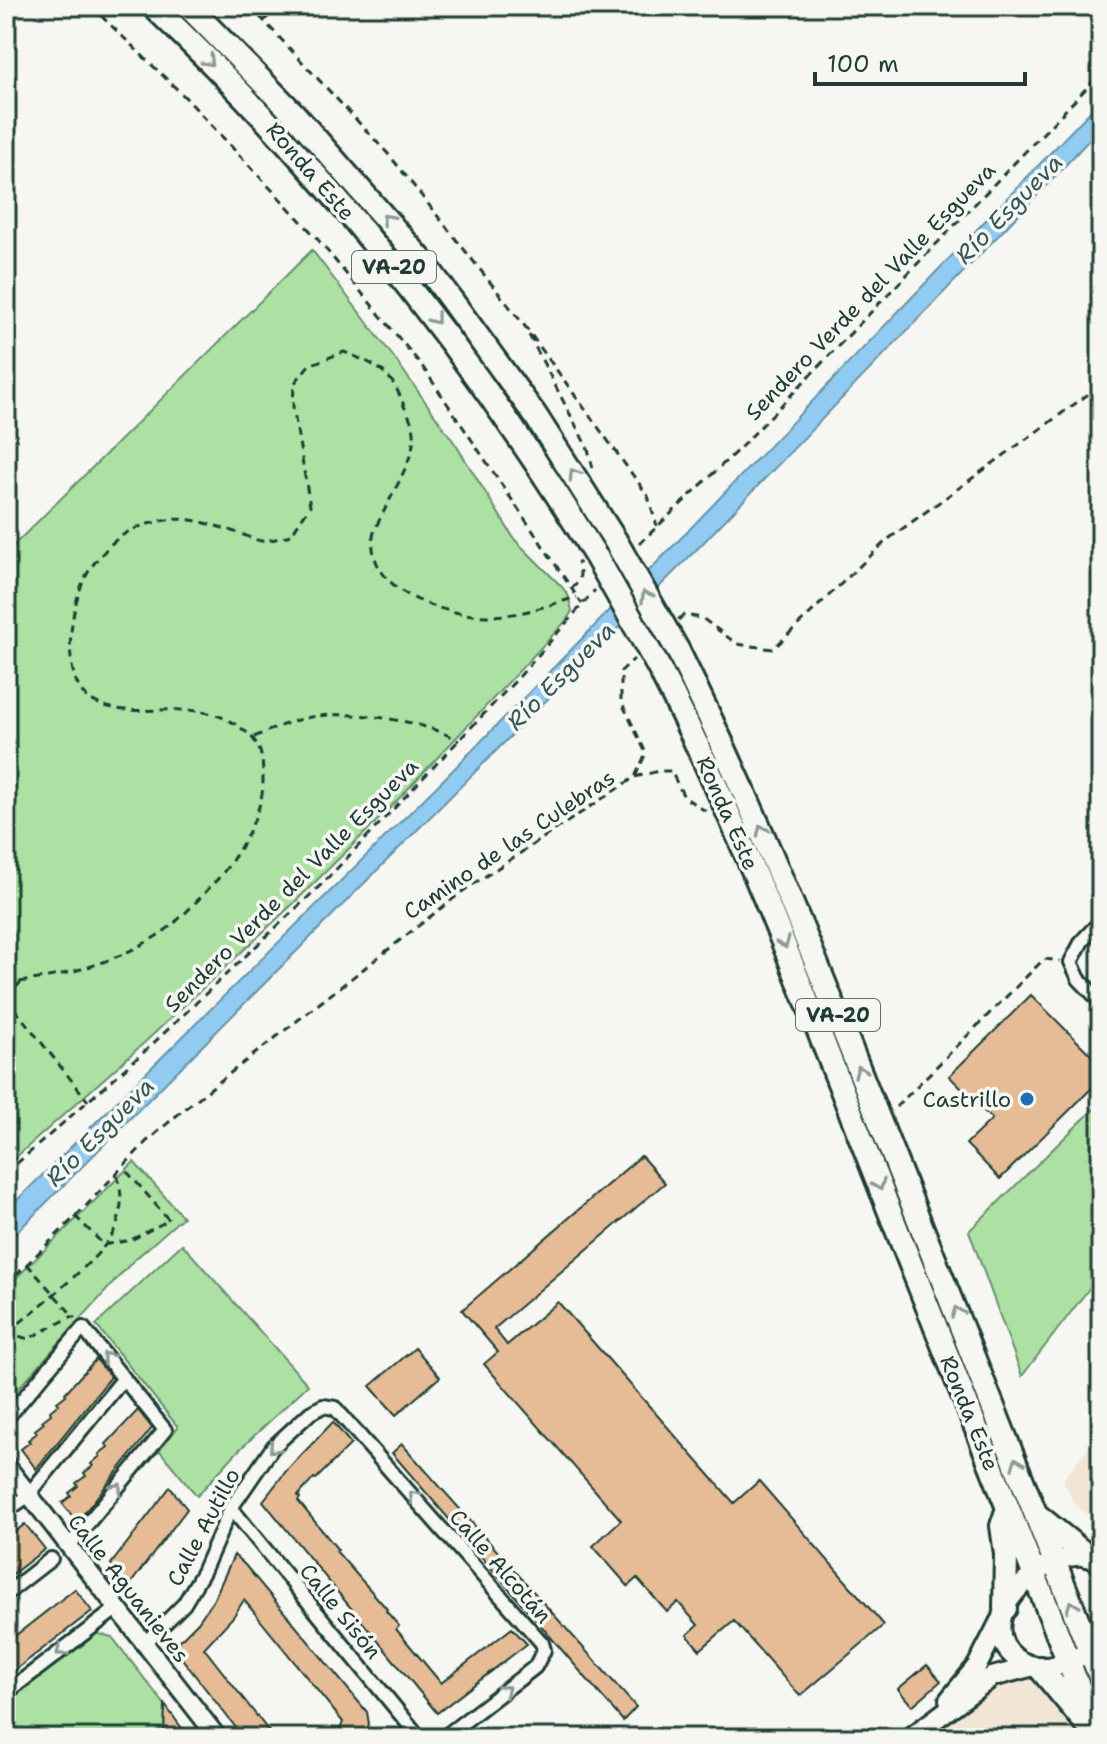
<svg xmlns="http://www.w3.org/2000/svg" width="1107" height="1744" viewBox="0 0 1107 1744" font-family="'Shantell Sans',sans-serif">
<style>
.built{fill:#f1e5d6}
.green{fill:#ace1a3;stroke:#668f6c;stroke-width:2}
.water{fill:#92cbf1;stroke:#6492a5;stroke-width:2}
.building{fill:#e5bc95;stroke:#1f3d34;stroke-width:2}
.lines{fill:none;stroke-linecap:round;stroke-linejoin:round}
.street-casing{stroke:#1f3d34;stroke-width:18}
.secondary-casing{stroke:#1f3d34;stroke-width:22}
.primary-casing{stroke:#1f3d34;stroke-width:24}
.highway-casing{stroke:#1f3d34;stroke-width:28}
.path{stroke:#1f3d34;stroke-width:3;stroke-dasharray:8 6;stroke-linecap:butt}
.street{stroke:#f6f6f2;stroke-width:12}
.secondary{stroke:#f6f6f2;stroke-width:16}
.primary{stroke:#f6f6f2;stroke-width:18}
.highway{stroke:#f6f6f2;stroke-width:22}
.highway-bridge-casing{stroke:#1f3d34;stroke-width:28;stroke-linecap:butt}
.highway-bridge{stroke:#f6f6f2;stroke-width:22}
.oneway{stroke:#8a9a93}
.poi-dot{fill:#1f6fb2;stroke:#f6f6f2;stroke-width:3}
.labels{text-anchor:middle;stroke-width:7;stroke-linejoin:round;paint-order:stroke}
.shield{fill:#f6f6f2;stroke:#60746d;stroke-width:2}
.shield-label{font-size:20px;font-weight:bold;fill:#1f3d34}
.street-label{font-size:22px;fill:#1f3d34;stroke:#f6f6f2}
.poi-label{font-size:22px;fill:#1f3d34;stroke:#f6f6f2;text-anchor:end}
.water-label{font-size:24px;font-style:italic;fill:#36595a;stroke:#f6f6f2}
</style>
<rect width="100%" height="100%" fill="#f6f6f2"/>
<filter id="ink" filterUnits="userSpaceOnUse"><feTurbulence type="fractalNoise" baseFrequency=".0125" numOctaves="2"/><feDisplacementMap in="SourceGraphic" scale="16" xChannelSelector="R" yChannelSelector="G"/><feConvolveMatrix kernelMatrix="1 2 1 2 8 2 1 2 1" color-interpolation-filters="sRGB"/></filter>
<g filter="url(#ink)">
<path class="built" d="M1101 1430V1520L1092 1518 1074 1503 1063 1480Z
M1022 1676 1046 1686 1084 1738H928L955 1715 958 1718 967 1711 985 1693 982 1688Z"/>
<path class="green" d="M312 250 395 359 456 445 515 540 561 586 568 595 572 611 566 621 390 808 294 903 145 1042 6 1166V553Z
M1101 1102V1273L1022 1376 969 1231Z
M134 1162 183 1217 132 1262 6 1402V1288Z
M182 1244 308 1385 237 1452 197 1496 159 1450 178 1427 96 1325Z
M95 1633 112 1637 165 1705 164 1738H6V1701Z"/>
<path class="water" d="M1101 100V127L1046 186 701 545 6 1243V1211L440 783 687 532Z"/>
<path class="building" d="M1031 995 1101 1065V1079L1000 1179 966 1144 992 1119 949 1076Z
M641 1156 665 1183 494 1329 507 1345 558 1302 734 1503 759 1481 884 1625 800 1696 734 1621 700 1650 687 1635 698 1625 678 1602 667 1612 637 1578 628 1586 593 1546 621 1520 484 1364 498 1352 462 1310Z
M415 1348 440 1377 396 1415 370 1386Z
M96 1359 111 1377 36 1469 21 1449 30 1442 28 1440 37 1433 35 1430 44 1423 42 1421 51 1414 50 1411 59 1404 57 1402 66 1395 65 1393Z
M138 1410 152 1428 77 1522 62 1503 71 1496 69 1493 78 1486 76 1483 86 1476 84 1473 93 1466 91 1464 100 1456 99 1454 108 1447 106 1444Z
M333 1422 351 1444 316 1479 314 1478 298 1496 300 1498 298 1501 338 1550 336 1551 387 1609 386 1611 399 1626 396 1629 441 1683 512 1628 527 1644 437 1713 263 1501 287 1470Z
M402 1444 636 1707 623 1721 392 1453Z
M170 1487 187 1509 128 1587 111 1564Z
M25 1524 45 1549 6 1579V1539Z
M234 1555 245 1565 367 1712 369 1724 364 1738H337L343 1722 244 1600 233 1617 204 1648 274 1738H244L173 1647 198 1622 214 1599Z
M75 1589 92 1611 6 1677V1643Z
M927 1665 941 1681 912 1706 898 1689Z
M165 1705 189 1738H164Z"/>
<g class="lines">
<defs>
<path id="street" d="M1101 921 1082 941 1071 962 1079 979 1101 1002
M6 1419 83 1328 165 1430 69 1546
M33 1489 124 1378
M231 1508 420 1738
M6 1511 29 1495
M6 1594 51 1559
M144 1644 184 1604 203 1572 231 1508 273 1447 310 1413 323 1406 335 1408 542 1643 544 1650 535 1667 443 1738
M6 1693 116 1609"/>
<path id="secondary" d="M6 1465 218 1738"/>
<path id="primary" d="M1101 1564C1086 1552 1071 1555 1055 1562 1043 1566 1034 1574 1025 1582 959 1643 1040 1704 1101 1639
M949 1700 977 1666 1000 1621
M910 1738 992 1677 1030 1667"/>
<path id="highway" d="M153 6C326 170 473 356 597 558
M188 6 294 114 425 264 535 415 615 540
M678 651C745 787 802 926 858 1067 940 1271 1019 1476 1101 1679
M659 668C746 837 812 1015 882 1192 954 1374 1028 1555 1098 1738
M1038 1516 1086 1555
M1005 1608 1006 1554 1002 1526 1006 1514
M1040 1668 1085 1722"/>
</defs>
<use href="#street" class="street-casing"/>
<use href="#secondary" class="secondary-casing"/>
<use href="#primary" class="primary-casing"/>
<use href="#highway" class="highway-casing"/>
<path class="path" d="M91 6 184 96 315 236 422 366 582 604
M250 6 390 156 524 325 648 496 657 526
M265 20 278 6
M529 335 588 449 594 472
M639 544 743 445 1101 73
M571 589C582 580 581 575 578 561
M678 620 684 615 702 618 737 644 773 649 887 540 1101 385
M254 737C275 728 296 718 319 716 357 711 426 721 459 741
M635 777 659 771H671L684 797 707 812
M6 981 11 983C60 977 112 964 155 937 177 924 195 903 213 884 235 862 263 814 263 783 263 755 262 742 238 726 190 693 134 725 91 700 59 681 70 604 86 576 90 568 97 559 104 552 118 534 139 525 161 521 187 515 213 525 238 533 245 535 254 540 261 541 270 541 282 537 291 535L310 506 293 407 294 384 309 365 344 352C378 366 391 370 404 406 408 414 415 427 414 435 414 457 395 489 385 509 381 518 374 528 373 537 367 594 449 617 493 616 522 615 549 605 577 597
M6 997 22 981
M6 998 88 1101
M6 1070V1105
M896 1107 1044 959 1060 961
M6 1173 144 1052 325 881 519 677 595 590
M75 1216 104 1245 131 1240 169 1220 124 1168
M27 1264 75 1318
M6 1285 85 1207 146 1142 183 1110 463 891 635 777 646 753 621 701V671L634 659
M6 1332 28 1339 73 1316
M9 1332C35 1309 96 1263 112 1235 123 1216 123 1195 117 1175
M1091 1535H1101"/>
<use href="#street" class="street"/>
<use href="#secondary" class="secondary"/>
<use href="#primary" class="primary"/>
<use href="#highway" class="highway"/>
<defs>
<path id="highway-bridge" d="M615 540 678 651
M597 558 659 668"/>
</defs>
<use href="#highway-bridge" class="highway-bridge-casing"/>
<use href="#highway-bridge" class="highway-bridge"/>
</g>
<defs><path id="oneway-chevron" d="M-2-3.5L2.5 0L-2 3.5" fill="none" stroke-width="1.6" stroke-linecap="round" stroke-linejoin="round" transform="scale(2)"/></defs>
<g class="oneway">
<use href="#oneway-chevron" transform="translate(209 61) rotate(46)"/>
<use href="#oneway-chevron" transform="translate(387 219) rotate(-131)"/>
<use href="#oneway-chevron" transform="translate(435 319) rotate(52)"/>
<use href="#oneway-chevron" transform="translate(574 474) rotate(-123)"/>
<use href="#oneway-chevron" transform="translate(646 596) rotate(-120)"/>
<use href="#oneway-chevron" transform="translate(762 830) rotate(-114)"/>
<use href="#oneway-chevron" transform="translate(784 943) rotate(68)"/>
<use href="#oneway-chevron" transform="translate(860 1071) rotate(-112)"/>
<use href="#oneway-chevron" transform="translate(879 1185) rotate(68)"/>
<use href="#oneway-chevron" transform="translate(957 1312) rotate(-112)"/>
<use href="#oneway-chevron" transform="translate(107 1357) rotate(-130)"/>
<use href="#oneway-chevron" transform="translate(274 1448) rotate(132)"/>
<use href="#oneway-chevron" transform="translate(1017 1463) rotate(-112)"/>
<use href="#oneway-chevron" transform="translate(117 1488) rotate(-50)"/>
<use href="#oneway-chevron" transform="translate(414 1496) rotate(-132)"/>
<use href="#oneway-chevron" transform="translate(1072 1606) rotate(-111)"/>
<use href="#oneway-chevron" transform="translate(61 1651) rotate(143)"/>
<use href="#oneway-chevron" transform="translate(505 1690) rotate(-38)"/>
</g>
</g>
<circle class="poi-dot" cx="1027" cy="1099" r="8"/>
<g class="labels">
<g class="shield">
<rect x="352" y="251" width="84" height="32" rx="6"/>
<rect x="796" y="999" width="84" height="32" rx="6"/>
</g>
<g class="shield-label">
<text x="394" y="274">VA-20</text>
<text x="838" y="1022">VA-20</text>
</g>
<g class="street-label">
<text transform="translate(311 171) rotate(49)" y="8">Ronda Este</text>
<text transform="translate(870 291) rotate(-46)" y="8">Sendero Verde del Valle Esgueva</text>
<text transform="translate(728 813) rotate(66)" y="8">Ronda Este</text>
<text transform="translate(509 844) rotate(-34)" y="8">Camino de las Culebras</text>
<text transform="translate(291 885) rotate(-45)" y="8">Sendero Verde del Valle Esgueva</text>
<text transform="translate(970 1413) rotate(68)" y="8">Ronda Este</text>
<text transform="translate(203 1527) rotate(-62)" y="8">Calle Autillo</text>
<text transform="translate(501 1566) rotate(49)" y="8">Calle Alcotán</text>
<text transform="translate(129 1588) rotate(52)" y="8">Calle Aguanieves</text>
<text transform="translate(341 1611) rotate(51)" y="8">Calle Sisón</text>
</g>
<g class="poi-label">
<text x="1011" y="1107">Castrillo</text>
</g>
<g class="water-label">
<text transform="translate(1009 209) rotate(-46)" y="8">Río Esgueva</text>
<text transform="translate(561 676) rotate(-45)" y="8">Río Esgueva</text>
<text transform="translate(100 1132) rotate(-45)" y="8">Río Esgueva</text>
</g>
</g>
<rect width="1107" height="1744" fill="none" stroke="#f6f6f2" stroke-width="32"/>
<rect x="16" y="16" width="1075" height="1712" fill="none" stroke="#1f3d34" stroke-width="3" filter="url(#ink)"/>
<path d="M815 72v12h210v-12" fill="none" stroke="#1f3d34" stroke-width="4"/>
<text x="827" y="72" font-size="24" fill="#1f3d34" stroke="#f6f6f2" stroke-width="6" paint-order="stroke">100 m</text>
</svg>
